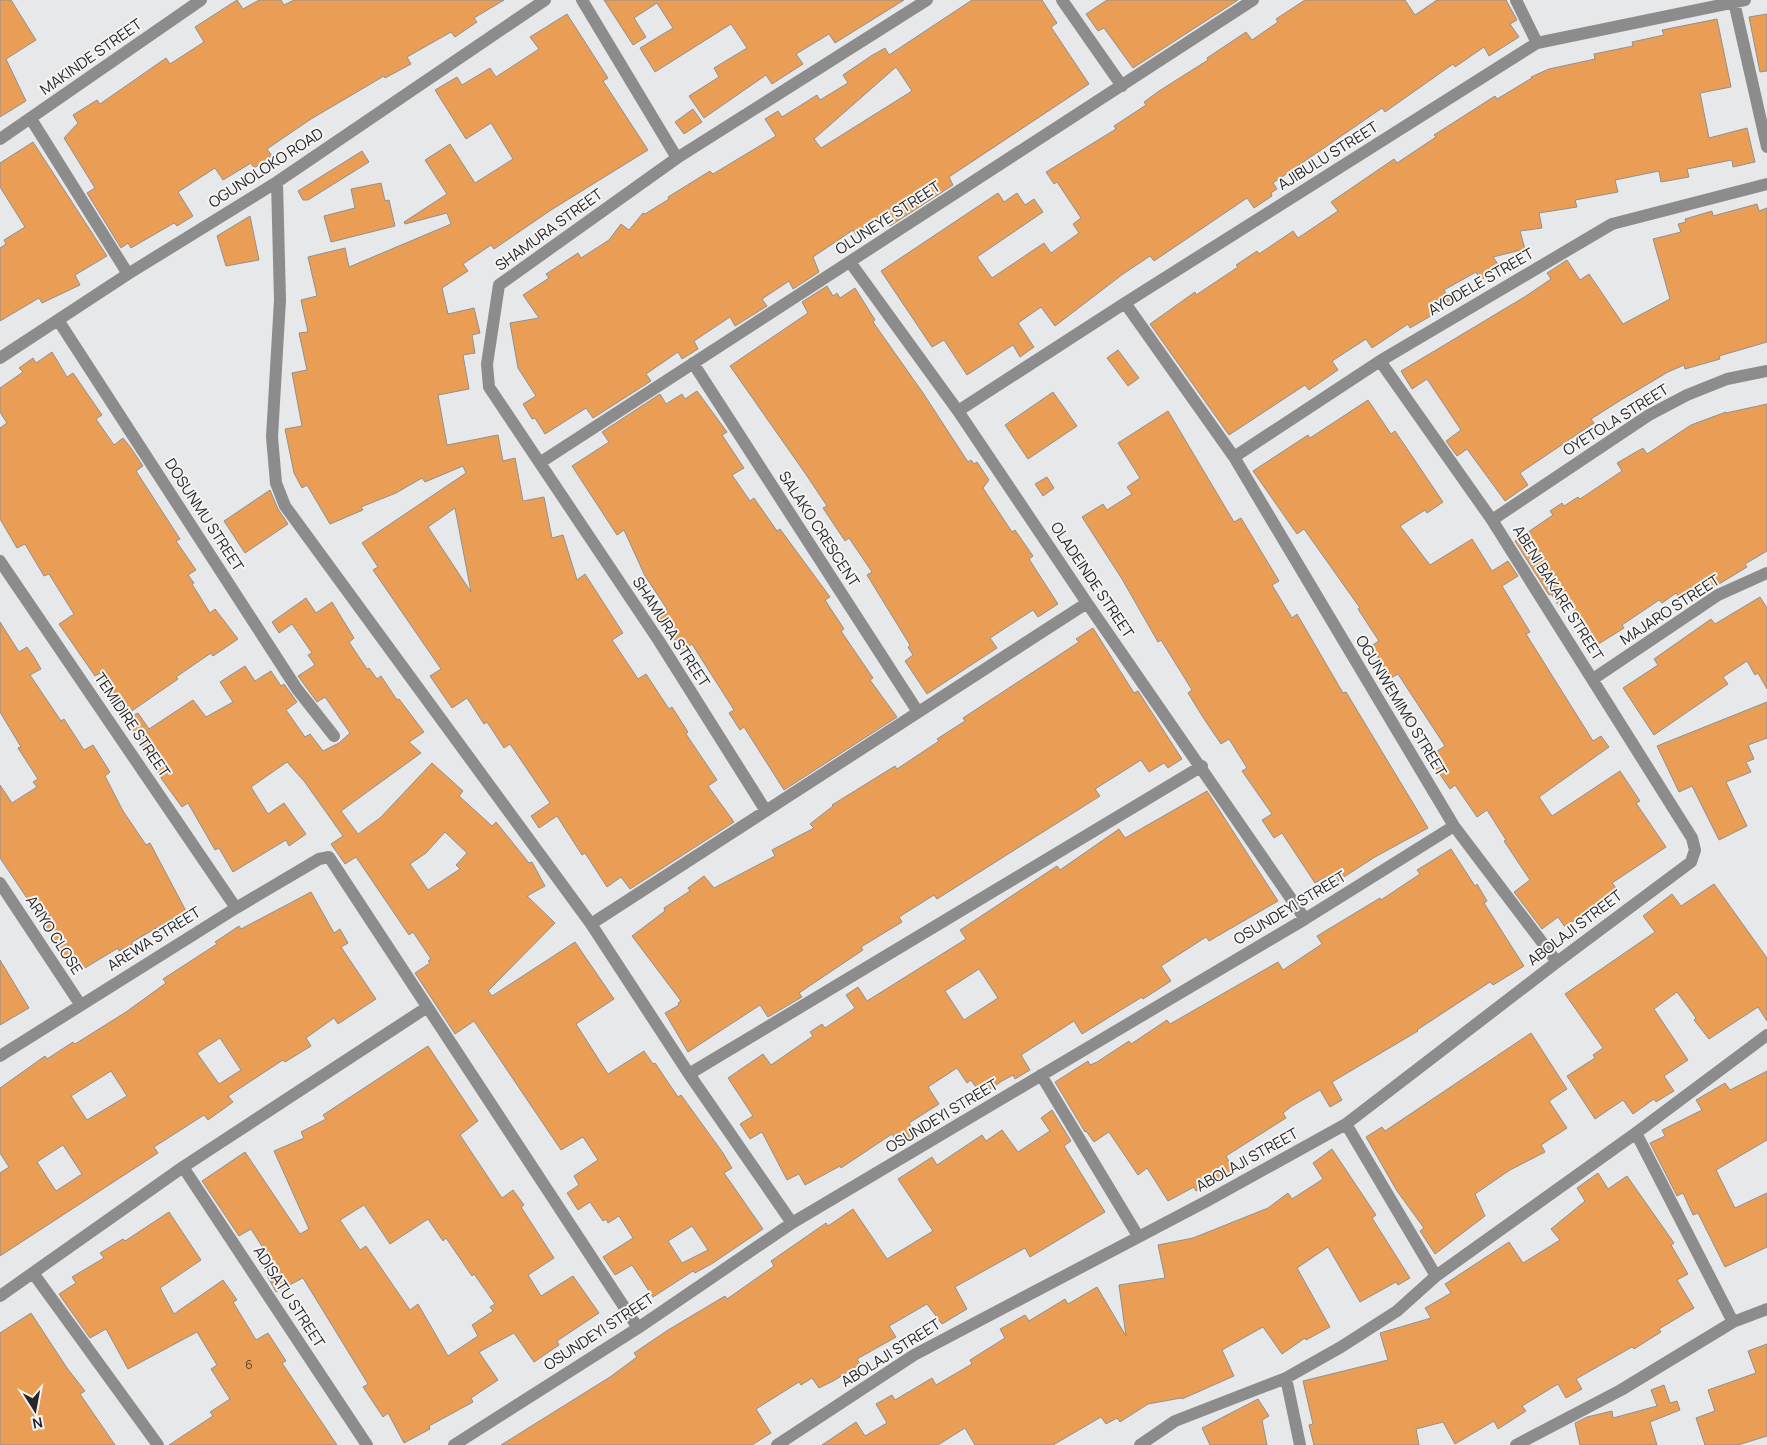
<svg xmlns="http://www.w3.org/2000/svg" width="1767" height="1445" viewBox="0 0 1767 1445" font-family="Manrope,sans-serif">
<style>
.building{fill:#ea9d54;stroke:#919090;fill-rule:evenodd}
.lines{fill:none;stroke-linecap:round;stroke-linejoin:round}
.minor{stroke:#8c8c8c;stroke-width:12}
.labels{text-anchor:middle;stroke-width:4;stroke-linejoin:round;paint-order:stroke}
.number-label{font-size:12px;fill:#574432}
.street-label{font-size:15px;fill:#262626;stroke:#f5f5f6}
</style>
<rect width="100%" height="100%" fill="#e7e8e9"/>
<path class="building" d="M0 0H11L36 40 6 59 26 101 0 117Z
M237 0 243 9 259 0H281L284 5 294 0H504L474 18 477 22 455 37 451 32 407 57 411 64 385 78 384 76 311 119 267 149 272 156 254 168 251 163 223 180 215 168 178 192 193 216 177 226 174 223 131 248 128 243 121 248 87 193 95 188 64 138 78 123 73 115 97 100 100 104 166 58 170 64 204 42 195 27Z
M604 0H904L835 43 829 34 796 54 803 64 772 84 766 75 704 118 689 96 719 77 714 68 747 48 731 24 655 72 640 48 673 28 657 3 634 18 646 37 633 45Z
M972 0H1042L1057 23 1051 27 1089 84 949 177 953 185 890 226 884 216 856 235 853 230 813 257 819 272 793 289 789 281 762 299 767 306 735 326 730 317 694 341 698 349 682 359 678 352 646 374 651 381 593 418 586 408 545 434 535 418 532 419 523 404 536 396 518 368 510 323 539 318 523 295 549 278 546 274 578 253 581 258 609 240 621 224 629 230 643 213 645 214 669 199 668 197 710 171 713 174 776 136 765 119 778 111 782 117 817 95 820 100 848 83 843 75 871 56 885 48 889 55ZM896 67 912 91 821 148 814 139Z
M1107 0H1238L1133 68 1104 28 1098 31 1086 14Z
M1305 0H1405L1415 15 1437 0H1506L1517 20 1510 24 1519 37 1489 56 1484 47 1455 67 1453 64 1385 112 1382 108 1273 183 1277 189 1271 193 1272 196 1254 208 1247 198 1154 261 1150 256 1123 274 1055 326 1041 307 1018 323 1034 347 1020 357 1013 345 967 375 944 340 932 347 881 271 998 193 1004 202 1017 193 1025 205 1034 199 1043 212 977 257 992 278 1044 243 1051 253 1079 233 1073 224 1081 218 1057 182 1054 184 1046 172 1116 129 1114 126 1146 105 1144 102 1159 91 1208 60 1207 58 1246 32 1252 40 1278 22 1276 19Z
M567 14 608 78 603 81 648 150 551 210 494 249 491 245 463 264 468 271 442 288 448 314 474 308 480 333 472 335 475 353 463 355 469 389 438 395 447 445 498 435 503 461 515 458 523 501 544 497 552 538 563 535 577 580 585 574 623 633 612 640 638 679 646 674 669 709 672 707 688 732 686 734 717 780 708 786 734 822 630 889 621 877 607 887 585 853 582 855 557 816 539 828 531 816 550 803 510 744 504 748 487 722 484 724 467 698 452 708 430 676 441 669 373 570 378 567 362 543 466 473 463 466 425 482 422 478 396 493 361 507 363 510 330 524 307 485 302 488 294 473 285 429 302 426 292 373 307 370 299 333 308 332 301 300 317 296 308 257 345 248 349 267 451 224 447 213 405 224 404 222 447 194 425 160 450 144 475 183 513 159 491 123 466 139 435 90 457 77 462 85 490 68 496 77 539 49 530 37ZM455 508 471 592 428 527Z
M1767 14V71L1760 72 1749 17Z
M1717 19 1731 87 1700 93 1709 138 1747 128 1755 162 1733 167 1732 160 1687 169 1689 177 1661 182 1659 171 1615 180 1618 192 1575 200 1577 207 1539 213 1542 228 1520 231 1525 249 1493 257 1500 267 1481 280 1476 272 1444 290 1450 300 1439 307 1441 310 1410 328 1408 324 1372 348 1366 339 1332 361 1338 370 1309 390 1305 385 1229 435 1150 324 1195 292 1196 295 1238 267 1236 265 1257 251 1259 254 1293 231 1298 238 1338 211 1331 202 1394 159 1397 163 1436 137 1434 135 1495 96 1497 99 1532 78 1531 77 1549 69 1595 59 1594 54 1633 46 1632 42 1664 35 1662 30Z
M693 109 702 122 684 134 675 122Z
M33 142 107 256 75 275 80 285 42 303 39 298 0 321V248L6 244 4 240 25 227 0 187V163Z
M362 151 369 162 308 200H303L298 191Z
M381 183 385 201 389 200 395 226 331 242 324 216 355 208 351 189Z
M1757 204 1759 211 1767 208V342L1719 356 1720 359 1685 369 1684 365 1668 372 1621 400 1591 419 1594 423 1520 473 1528 485 1505 501 1467 449 1457 456 1446 441 1461 430 1427 379 1412 389 1401 371 1526 296 1551 279 1547 273 1567 260 1580 280 1589 274 1623 324 1670 299 1653 239 1681 232 1678 224 1686 222 1685 219 1712 211 1713 216Z
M250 216 259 260 226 266 217 236Z
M827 286 833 296 837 293 840 298 855 288 875 320 873 322 923 393 968 462 971 460 974 464 977 462 989 480 983 488 1012 532 1015 530 1033 556 1029 559 1058 604 1038 617 1033 610 990 638 997 648 927 694 905 661 913 655 908 647 910 645 867 575 872 572 849 538 845 541 823 508 827 506 805 473 730 366 808 313 802 302Z
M1118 350 1139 378 1128 386 1107 358Z
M52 352 67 377 73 373 102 415 96 419 114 445 123 438 131 448 143 466 136 471 180 539 176 541 196 570 188 575 194 583 192 584 210 613 215 609 238 639 213 656 211 653 176 677 178 679 126 715 100 673 95 676 59 624 74 614 49 574 44 576 25 544 17 548 0 519V428L7 423 0 412V388L23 372 19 368 33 358 36 363Z
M697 391 727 432 722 435 744 468 732 475 750 501 754 498 777 531 780 529 830 597 825 600 844 629 841 631 873 678 870 680 897 717 784 790 744 727 740 730 729 713 734 710 692 644 682 651 658 616 667 609 645 576 624 530 617 535 572 466 609 442 602 432 660 394 666 404 682 394 685 399Z
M1053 392 1077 426 1028 459 1005 425Z
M1368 400 1391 434 1395 431 1443 502 1427 513 1425 510 1400 526 1430 565 1472 539 1492 571 1508 561 1518 576 1502 586 1530 632 1526 634 1593 741 1601 736 1609 747 1539 797 1552 816 1620 771 1640 801 1636 803 1666 847 1612 883 1617 889 1565 927 1558 917 1542 929 1514 892 1530 880 1504 841 1506 840 1487 810 1477 817 1455 785 1450 789 1428 757 1445 746 1398 674 1391 678 1371 646 1379 641 1358 609 1360 608 1304 529 1297 534 1253 471 1308 435 1310 438Z
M1767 404V551L1745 564 1747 567 1701 595 1695 586 1679 597 1676 593 1662 603 1659 600 1622 625 1624 628 1597 645 1569 602 1560 608 1551 594 1549 595 1515 541 1553 515 1550 511 1562 503 1564 506 1578 497 1580 499 1622 471 1617 463 1643 448 1647 454 1691 425 1726 412V413Z
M1168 411 1234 522 1241 518 1279 581 1272 585 1292 618 1297 614 1343 693 1346 692 1428 828 1375 857 1330 886 1325 877 1315 883 1282 833 1274 838 1262 820 1272 814 1242 771 1247 768 1229 739 1221 744 1204 719 1188 693 1192 690 1161 640 1158 642 1122 579 1082 517 1103 504 1107 510 1132 494 1127 487 1140 478 1118 443Z
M1047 477 1054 488 1043 496 1035 484Z
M270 490 278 509 288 524 245 553 224 521Z
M1760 597 1767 608V689L1758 673 1755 675 1747 661 1723 677 1728 684 1654 735 1623 688 1658 665 1654 659 1711 619 1715 624Z
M306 598 316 613 332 602 354 638 349 642 367 669 369 668 377 679 381 676 397 700 399 699 424 732 409 742 421 753 341 811 358 834 380 818 432 763 463 791 459 796 492 826 496 822 529 863 532 862 545 886 527 896 555 923 488 991 492 996 575 942 614 999 576 1024 608 1074 644 1051 653 1064 655 1063 678 1097 681 1095 723 1153 732 1168 724 1173 763 1229 713 1263 695 1273 693 1271 653 1297 632 1265 615 1275 603 1257 633 1238 619 1216 608 1223 606 1219 603 1221 590 1202 578 1210 567 1193 579 1185 574 1176 598 1160 583 1137 561 1150 474 1021 455 1034 415 973 430 963 428 961 431 959 413 932 409 935 356 857 345 864 331 844 343 836 304 781 287 762 251 787 268 814 284 803 306 834 289 846 286 840 233 872 219 848 215 850 188 803 182 807 163 781 126 719 138 713 149 729 193 700 206 717 233 702 220 682 245 666 255 681 271 671 281 686 284 684 297 702 286 710 305 737 310 734 323 751 339 743 350 733 325 697 317 702 298 676 315 665 308 655 312 653 292 624 279 633 272 622ZM445 832 467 853 456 865 460 869 428 890 410 864 426 853ZM692 1226 708 1250 682 1263 668 1241Z
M0 622 19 652 27 647 34 657 41 669 30 675 61 721 64 719 84 750 93 745 110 772 105 776 123 811 146 845 150 843 186 911 132 942 133 944 119 951 118 948 75 974 45 925 0 858V785L12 803 37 787 33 782 38 779 18 748 21 747 0 712Z
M1093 628 1134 693 1138 691 1182 759 1168 768 1164 763 1149 772 1141 760 1095 789 1100 796 937 899 934 895 899 917 902 922 861 947 863 950 799 993 802 997 768 1017 760 1005 688 1052 665 1013 679 1005 678 1003 681 1001 632 936 665 911 664 908 690 891 688 888 704 876 714 888 775 856 772 850 814 828 810 824 833 806 832 805 895 766 897 769 939 741 937 739 965 721 963 718 1079 642 1076 639Z
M1767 702V738L1748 745 1754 759 1746 762 1751 772 1726 782 1747 826 1719 840 1692 786 1679 792 1657 746Z
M1207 791 1278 901 1209 941 1206 937 1161 966 1171 981 1143 999 1142 997 1082 1034 1074 1021 1021 1055 1030 1070 1015 1079 1013 1075 1002 1081 981 1095 971 1080 967 1083 957 1068 928 1087 939 1104 909 1123 917 1136 899 1147 892 1134 841 1168 840 1166 805 1185 799 1174 787 1180 762 1132 750 1139 740 1124 753 1116 728 1078 763 1054 771 1065 813 1036 810 1032 822 1024 825 1028 855 1008 846 995 858 987 867 1001 966 939 960 930 1057 866 1060 870 1119 829 1125 838ZM979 969 998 998 964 1020 945 991Z
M1451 849 1475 886 1477 884 1487 901 1484 903 1524 966 1493 985 1490 982 1417 1030 1418 1031 1332 1082 1342 1100 1330 1107 1320 1090 1292 1106 1283 1113 1286 1118 1226 1156 1234 1171 1196 1191 1194 1187 1168 1201 1147 1168 1138 1175 1109 1132 1094 1142 1086 1131 1085 1132 1055 1082 1088 1061 1090 1065 1097 1062 1129 1041 1131 1044 1167 1020 1170 1024 1278 962 1283 970 1322 944 1317 936 1380 898 1381 900 1420 874 1417 870Z
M1714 884 1767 958V1021L1758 1007 1709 1039 1694 1020 1696 1018 1677 992 1654 1009 1688 1060 1664 1076 1674 1091 1656 1102 1654 1099 1633 1114 1623 1100 1595 1119 1567 1076 1595 1058 1593 1055 1603 1048 1565 994 1655 932 1643 916 1672 894 1681 906Z
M311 892 334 933 340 929 348 943 341 947 376 999 338 1024 334 1018 306 1038 311 1046 285 1062 283 1060 228 1096 233 1102 208 1120 204 1115 154 1147 158 1153 0 1256V1173L9 1167 0 1153V1088L45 1056 47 1059 73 1042 75 1044 126 1012 166 983 163 979 217 944 215 942 239 926 241 929ZM220 1038 241 1070 219 1084 197 1053ZM111 1071 127 1096 87 1120 71 1096ZM63 1145 82 1174 56 1191 37 1162Z
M0 960 29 1008 0 1025Z
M1531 1033 1567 1089 1549 1101 1567 1128 1541 1145 1545 1152 1510 1170 1475 1194 1485 1216 1435 1254 1420 1231 1424 1228 1397 1191 1366 1137 1382 1127 1385 1131Z
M428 1046 478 1121 460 1135 502 1198 513 1190 524 1205 521 1207 554 1258 528 1275 541 1296 573 1276 599 1313 557 1341 559 1345 534 1362 514 1333 479 1352 498 1380 471 1398 473 1402 429 1426 430 1429 404 1443 388 1413 383 1417 363 1387 368 1384 303 1278 276 1292 261 1264 270 1259 251 1229 239 1236 202 1181 245 1152 300 1234 309 1229 274 1151 304 1138 301 1132 326 1119 323 1115ZM364 1205 390 1244 428 1219 443 1241 446 1238 472 1276 474 1274 495 1304 490 1307 493 1311 472 1325 478 1336 448 1356 418 1304 410 1310 366 1246 360 1250 340 1220Z
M1767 1071V1140L1716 1170 1735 1208 1767 1193V1247L1725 1267 1698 1213 1693 1215 1683 1193 1677 1196 1650 1143 1665 1136 1662 1130 1702 1110 1696 1100 1725 1083 1730 1090Z
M1052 1110 1071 1141 1064 1146 1105 1212 1030 1257 1025 1248 955 1287 967 1309 942 1324 927 1304 889 1326 896 1337 857 1359 860 1364 835 1380 819 1388 812 1378 801 1385 799 1382 756 1409 771 1433 752 1445H501L610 1377 637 1357 634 1353 668 1330 725 1296 727 1299 774 1266 771 1261 826 1223 828 1226 853 1209 887 1259 933 1231 898 1179 932 1157 937 1165 982 1135 986 1141 1002 1130 1018 1152 1050 1131 1041 1118Z
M1332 1149 1376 1215 1372 1218 1410 1278 1398 1285 1396 1282 1360 1302 1328 1247 1297 1268 1330 1327 1306 1340 1305 1338 1282 1354 1263 1327 1222 1350 1234 1376 1182 1399 1181 1398 1148 1404 1120 1422 1117 1418 1106 1424 1101 1417 1053 1445H975L965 1428 938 1445H822L856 1422 865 1436 887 1423 876 1404 892 1395 895 1400 932 1378 936 1385 972 1364 970 1360 1005 1338 1000 1329 1025 1315 1029 1321 1065 1299 1068 1304 1097 1287 1126 1336 1119 1285 1165 1278 1158 1245 1193 1238 1268 1208 1288 1193 1292 1199 1323 1179 1313 1163Z
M1598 1173 1608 1189 1627 1176 1674 1243 1671 1245 1688 1274 1677 1280 1694 1308 1659 1329 1661 1332 1634 1349 1632 1347 1576 1379 1582 1389 1566 1398 1558 1384 1522 1406 1526 1411 1498 1429 1494 1421 1455 1444 1443 1422 1416 1429 1419 1445H1314L1309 1425 1313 1424 1303 1381 1388 1360 1380 1333 1431 1318 1425 1308 1451 1293 1445 1284 1509 1242 1523 1263 1560 1240 1551 1229 1585 1201 1577 1188Z
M169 1212 201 1260 160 1288 174 1314 223 1280 237 1300 233 1302 256 1340 268 1333 286 1361 282 1363 337 1445H169L213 1416 210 1412 230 1399 211 1369 217 1365 197 1332 128 1369 106 1329 90 1338 63 1300 59 1294 76 1283 72 1277 104 1258 100 1253 123 1239 125 1241Z
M31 1313 67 1368 85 1391 80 1394 115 1445H0V1333Z
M1767 1344V1436L1738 1445H1705L1696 1418 1715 1411 1708 1390 1756 1373 1748 1351Z
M1664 1385 1670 1403 1677 1401 1680 1410 1650 1422 1657 1445H1580L1575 1423 1587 1417 1612 1411 1613 1418 1657 1406 1651 1390Z
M1258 1399 1269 1416 1262 1420 1267 1445H1210L1202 1428Z"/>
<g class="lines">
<path class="minor" d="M582 0 677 158
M1062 0 1122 86
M1516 0 1537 43
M1734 2 1767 147
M31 119 128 274
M0 139 201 0
M277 182 280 300 272 437 276 483 285 506 591 924 689 1074 792 1223
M850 262 958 411 1087 603 1305 919
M1125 303 1234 457 1454 826 1557 962
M58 320 297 689 334 736
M0 358 128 274 277 182 545 0
M693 363 918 712
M958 411 1125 303 1537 43 1745 0
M1234 457 1380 361 1612 224 1767 184
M541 462 1253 0
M1492 520 1649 415 1687 395 1727 379 1767 371
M0 561 236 908
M1593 679 1718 595 1767 573
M766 811 659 641 489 387 487 364 499 285 677 158 927 0
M0 883 80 1004
M591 924 1087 603
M0 1056 236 908 319 859 329 857 638 1328
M689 1074 1202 766
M1041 1075 1138 1236
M1346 1124 1436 1276
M1636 1133 1733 1322
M183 1167 367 1445
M33 1273 158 1445
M0 1296 183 1167 426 1008
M1286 1378 1300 1445
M454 1445 638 1328 792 1223 1305 919 1454 826
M777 1445 914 1355 1207 1201 1346 1124 1557 962 1691 862 1695 850 1692 838 1492 520 1380 361
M1140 1445 1175 1421 1286 1378 1341 1347 1397 1311 1436 1276 1636 1133 1767 1035
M1516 1445 1621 1390 1733 1322 1767 1309"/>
</g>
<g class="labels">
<g class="number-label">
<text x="249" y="1369">6</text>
</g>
<g class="street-label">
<text transform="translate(91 57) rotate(-35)" y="5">MAKINDE STREET</text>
<text transform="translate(1328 156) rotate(-32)" y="5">AJIBULU STREET</text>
<text transform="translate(266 168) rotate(-33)" y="5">OGUNOLOKO ROAD</text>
<text transform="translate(888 218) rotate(-33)" y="5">OLUNEYE STREET</text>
<text transform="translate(549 230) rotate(-36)" y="5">SHAMURA STREET</text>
<text transform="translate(1481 282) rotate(-30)" y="5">AYODELE STREET</text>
<text transform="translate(1616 420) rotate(-32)" y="5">OYETOLA STREET</text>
<text transform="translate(204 515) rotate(57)" y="5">DOSUNMU STREET</text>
<text transform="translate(819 529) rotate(57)" y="5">SALAKO CRESCENT</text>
<text transform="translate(1092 580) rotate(56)" y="5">OLADEINDE STREET</text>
<text transform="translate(1558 593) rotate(58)" y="5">ABENI BAKARE STREET</text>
<text transform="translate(1670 610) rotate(-33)" y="5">MAJARO STREET</text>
<text transform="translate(671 632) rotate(57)" y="5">SHAMURA STREET</text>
<text transform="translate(1401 706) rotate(59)" y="5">OGUNWEMIMO STREET</text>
<text transform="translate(132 725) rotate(56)" y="5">TEMIDIRE STREET</text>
<text transform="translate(1290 908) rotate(-31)" y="5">OSUNDEYI STREET</text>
<text transform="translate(1575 928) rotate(-37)" y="5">ABOLAJI STREET</text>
<text transform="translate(54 935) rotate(57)" y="5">ARIYO CLOSE</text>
<text transform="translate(154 939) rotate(-32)" y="5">AREWA STREET</text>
<text transform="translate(942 1116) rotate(-31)" y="5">OSUNDEYI STREET</text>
<text transform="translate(1247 1160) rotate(-29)" y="5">ABOLAJI STREET</text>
<text transform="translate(289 1297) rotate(57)" y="5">ADISATU STREET</text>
<text transform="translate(599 1332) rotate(-33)" y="5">OSUNDEYI STREET</text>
<text transform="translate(891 1353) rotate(-32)" y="5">ABOLAJI STREET</text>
</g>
</g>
<g transform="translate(35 1410) rotate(169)" stroke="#f5f5f6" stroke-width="4" paint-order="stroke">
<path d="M0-4L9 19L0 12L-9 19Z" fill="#262626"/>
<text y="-8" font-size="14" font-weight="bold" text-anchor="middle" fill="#262626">N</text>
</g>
</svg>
